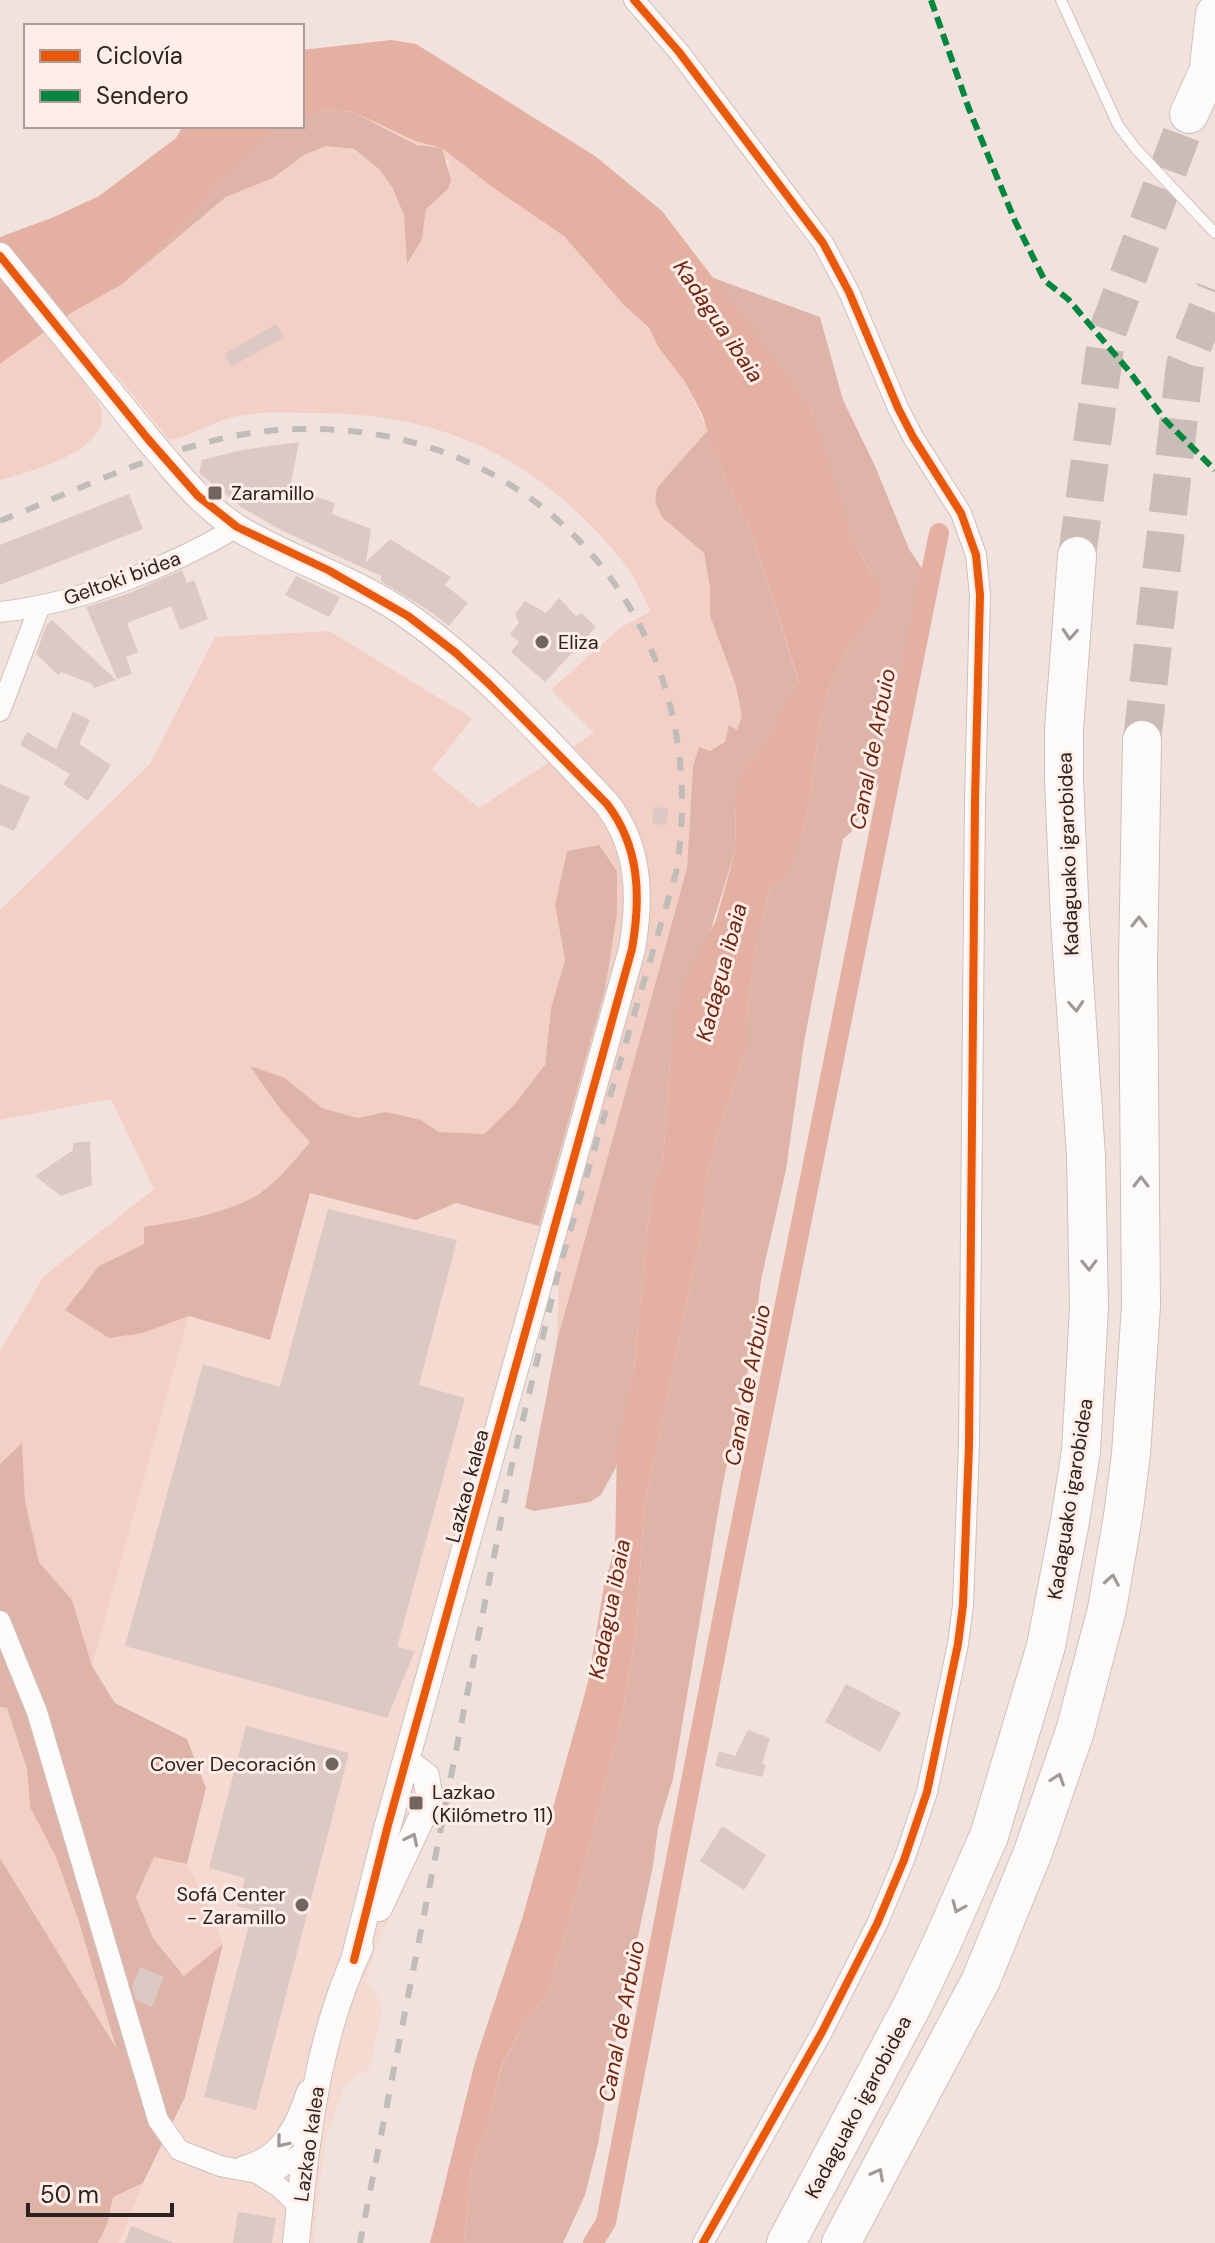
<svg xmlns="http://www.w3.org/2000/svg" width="1215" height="2243" viewBox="0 0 1215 2243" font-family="'DM Sans',sans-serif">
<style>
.built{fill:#f5dad1}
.green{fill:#f2d0c6}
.forest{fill:#dfb4a8}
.water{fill:#e3b0a2}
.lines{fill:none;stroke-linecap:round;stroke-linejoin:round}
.canal{stroke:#e3b0a2;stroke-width:20}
.building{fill:#ddc9c4}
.motorway-tunnel{stroke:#cabcb7;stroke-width:38;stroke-dasharray:38 19;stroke-linecap:butt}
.service-casing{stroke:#cdc0bc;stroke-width:12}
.minor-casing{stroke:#cdc0bc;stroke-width:22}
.tertiary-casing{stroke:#cdc0bc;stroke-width:28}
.motorway-casing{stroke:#cdc0bc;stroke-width:40}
.service{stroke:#fdfbfa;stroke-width:10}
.minor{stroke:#fdfbfa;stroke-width:20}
.tertiary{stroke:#fdfbfa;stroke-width:26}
.motorway{stroke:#fdfbfa;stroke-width:38}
.rail{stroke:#c0bcba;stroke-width:6;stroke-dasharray:14 14;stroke-linecap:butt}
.tertiary-bridge-casing{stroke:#cdc0bc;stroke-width:28;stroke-linecap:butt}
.tertiary-bridge{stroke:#fdfbfa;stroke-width:26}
.quiet{stroke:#00873e;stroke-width:6;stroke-dasharray:12 6;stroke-linecap:butt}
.cycleway-casing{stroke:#ffede8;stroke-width:13}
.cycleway{stroke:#e8590c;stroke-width:8}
.oneway{stroke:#9f9997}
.poi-dot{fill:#716562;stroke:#ffede8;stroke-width:3}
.labels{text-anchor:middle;stroke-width:6;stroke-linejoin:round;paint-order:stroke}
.poi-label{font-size:20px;fill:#2c221f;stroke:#ffede8;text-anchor:start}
.street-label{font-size:20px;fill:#2c221f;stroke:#ffede8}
.water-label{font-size:22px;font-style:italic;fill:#72250e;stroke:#ffede8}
</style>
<rect width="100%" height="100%" fill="#f2e2dd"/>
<path class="built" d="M310 1193 416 1220 456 1203 560 1232 419 1762 434 1779 398 1898 378 1944 366 1981 383 2005 370 2068 344 2086 325 2143 314 2243H119L143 2183 185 2097 206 1901 187 1864 206 1788 187 1739 115 1703 92 1666 189 1316 270 1340Z"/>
<path class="green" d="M376 123 415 141 442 148 492 187 564 236 623 304 649 329 659 348 685 382 708 430 658 488 655 502 662 517 704 553 710 587V616L736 686 742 716 737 731 730 725 725 742 710 751 699 747 693 766 687 868 557 1341 560 1232 539 1226 605 990 617 914V871L598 845 567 851 555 905 565 960 551 1008 545 1066 514 1105 484 1134 439 1132 421 1120 386 1112 357 1118 322 1108 285 1078 251 1066 280 1109 310 1142C295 1160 273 1187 252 1198 219 1215 180 1221 144 1227V1244L99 1266 143 1333 189 1316 92 1666 72 1600 39 1562 25 1501 22 1444 0 1464V1351L44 1276 154 1189 111 1099 0 1120V910L150 764 215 637 329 631 472 718 432 770 479 808 594 733 551 690 620 628 651 611C642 595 635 576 624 563 540 459 444 412 311 413 287 413 261 411 238 416 214 420 193 436 169 440L114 372 86 387C142 441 38 470 0 480V364L71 313 121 285 226 197 273 178 304 155 326 146 353 149 380 170 392 187 404 215 408 263 424 227 426 209 449 169 448 160Z
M0 1707H7L27 1769 30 1807 56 1856 78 1919 117 2053 0 1858Z
M154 1857 187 1864 206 1901 223 1944 185 1976 153 1938 136 1896Z
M143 2183 119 2243H98L107 2225 113 2197Z"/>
<path class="forest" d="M327 110 353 112 417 145 442 148 451 180 448 189 426 209 422 239 407 264 404 215 392 187 380 170 354 149 326 146 304 155 273 178 226 197 121 285 183 228 210 193 270 134 283 126H302V117Z
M711 277 820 317 843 400 875 466 909 549 923 570 883 775 851 832 843 839 804 1042 786 1170 761 1280 752 1352 723 1483 673 1779 658 1828 653 1866 613 2053 598 2144 585 2195 563 2243H464L472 2165 488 2125 501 2068 524 2022 547 1996 582 1874 622 1717 636 1633 644 1508 701 1234 707 1177 714 1147 746 1051V1025L756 942 766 904 771 884 802 835 810 801 819 728 830 686 851 643 881 607 872 574 852 540 844 520 812 411 794 384Z
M708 430 722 471 749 525 799 683 763 745 743 769 735 813 736 848 670 1063 663 1161 651 1194 634 1369 616 1467 601 1495 590 1502 534 1511 525 1508 557 1341 687 868 693 766 699 747 710 751 725 742 729 725 737 730 742 716 736 686 710 616V587L704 553 662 517 655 502 657 488Z
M599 845 617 871V914L605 990 539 1226 456 1203 416 1220 310 1193 270 1340 189 1316 143 1333 109 1338 65 1310 99 1266 144 1244V1227C180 1221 219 1215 252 1198 272 1188 295 1160 310 1142L280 1109 250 1066 285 1078 322 1108 357 1118 386 1112 421 1120 439 1132 484 1134 514 1105 545 1065 551 1008 565 960 555 905 567 851Z
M22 1443 25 1501 39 1562 72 1600 92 1666 115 1703 187 1739 206 1788 187 1864 154 1857 136 1897 153 1938 184 1976 223 1944 185 2097 143 2183 113 2197 107 2225 98 2243H0V1858L116 2048 78 1919 56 1857 30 1807 27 1769 7 1708 0 1707V1464Z"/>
<path class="water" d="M391 40 416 44 595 156 662 211 794 384 812 411 852 540 881 590V607L851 643 830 686 819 728 810 801 802 835 783 878 771 884 756 943 746 1025V1051L714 1147 707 1177 701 1234 644 1508 636 1633 622 1717 582 1874 547 1996 524 2022 501 2067 488 2125 472 2165 464 2243H430L475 2062 523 1916 588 1682 604 1586 615 1548 617 1451 634 1369 651 1194 663 1161 670 1063 677 1012 684 984 716 920 736 848 735 798 743 769 763 745 799 682 749 525 722 471 702 414 685 382 659 348 649 328 623 304 564 236 492 187 442 148 415 141 353 112 327 110 302 117V50Z
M183 126H283L270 134 210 193 183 228 121 285 71 313 0 364V237L54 217 99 196 176 138Z"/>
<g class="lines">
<path class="canal" d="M593 2243 606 2222 732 1569 939 533"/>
</g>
<path class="building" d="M276 324 284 337 231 367 224 354Z
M299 442 290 488 335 503 332 514 371 529 366 562 390 539 451 577 445 585 468 603 449 626 428 610 381 581V576L281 530 241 507 199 473 202 460 242 450Z
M129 494 143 529 0 585V545Z
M182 570 187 583 194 580 208 619 180 630 171 606 127 623 138 652 126 657 132 674 117 679 86 607 127 594Z
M296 576 340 597 329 617 285 595Z
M559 598 576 616 581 613 596 627 545 682 511 652 519 642 510 634 519 623 515 614 525 601 546 613Z
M52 620 116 680 94 688 92 684 61 672 58 675 36 654 46 626Z
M73 712 90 720 79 744 111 765 88 801 63 784 70 774 20 745 27 732 56 749Z
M0 784 30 797 14 831 0 825Z
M654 807 668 808 667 825 652 824Z
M90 1141 92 1185 61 1196 35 1176 73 1150V1143Z
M328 1209 457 1240 419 1385 465 1398 397 1647 415 1651 387 1718 125 1646 203 1364 280 1387Z
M846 1684 901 1713 880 1752 825 1722Z
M246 1726 349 1753 256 2110 204 2097 253 1910 237 1906 245 1878 209 1868Z
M748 1730 770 1738 762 1764 766 1765 762 1777 715 1766 719 1751 735 1756Z
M722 1826 766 1855 744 1890 700 1861Z
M140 1967 164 1977 152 2007 136 2000 132 1987Z
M238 2212 276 2218 272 2243H233Z
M131 2226 172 2242V2243H125Z"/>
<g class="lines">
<path class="motorway-tunnel" d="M1077 556 1107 333 1189 114
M1142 740 1185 365 1215 290"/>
<defs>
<path id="service" d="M1061 0 1118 125 1136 149 1215 233"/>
<path id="minor" d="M634 0 679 52 823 243 849 292 898 408 913 437 961 513 976 555 980 595 975 801 969 1445 963 1605 958 1644 927 1792 904 1860 877 1924 822 2032 703 2243
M0 612C77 604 171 567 237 527
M0 711 39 608
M0 1621 37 1712 158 2120 179 2150 220 2166 257 2173 279 2169 305 2151
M244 2166C281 2157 296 2125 307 2091
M257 2173 279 2187 300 2207"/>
<path id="tertiary" d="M0 256 148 439
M170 465C189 488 210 510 236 527 291 561 355 578 408 616 482 668 545 738 607 804 640 847 641 897 632 949L388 1825 354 1960
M379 1908 430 1800 426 1776 406 1761
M296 2243C306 2142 316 2039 360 1947"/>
<path id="motorway" d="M1208 75 1215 14
M1189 114 1215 57
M786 2243 913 2004 942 1943 989 1836 1046 1646 1070 1521 1081 1451 1089 1309 1086 1156 1070 920 1064 780V729L1077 556
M841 2243 981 1980 1033 1852 1075 1731 1107 1609 1123 1516 1131 1454 1141 1306 1138 963 1142 740"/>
</defs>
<use href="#service" class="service-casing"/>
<use href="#minor" class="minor-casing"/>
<use href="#tertiary" class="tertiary-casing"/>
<use href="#motorway" class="motorway-casing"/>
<use href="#service" class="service"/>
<use href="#minor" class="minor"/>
<use href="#tertiary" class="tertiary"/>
<use href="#motorway" class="motorway"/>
<path class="rail" d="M0 521C88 486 185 436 280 430 535 412 718 625 676 873L559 1269 511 1469 360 2243"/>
<defs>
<path id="tertiary-bridge" d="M148 439 170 465"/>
</defs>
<use href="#tertiary-bridge" class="tertiary-bridge-casing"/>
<use href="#tertiary-bridge" class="tertiary-bridge"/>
<path class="quiet" d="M931 0 969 109 1015 221 1045 281 1068 299 1129 371 1165 420 1215 470"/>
<defs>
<path id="cycleway" d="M634 0 679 52 823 243 849 292 898 408 913 437 961 513 976 555 980 595 975 801 969 1445 963 1605 958 1644 927 1792 904 1860 877 1924 822 2032 703 2243
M0 256 148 439 198 496 237 527 328 570 408 616 456 653 489 684 607 804C640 847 641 897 632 949L388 1825 354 1960"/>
</defs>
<use href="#cycleway" class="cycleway-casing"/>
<use href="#cycleway" class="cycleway"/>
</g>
<defs><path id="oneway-chevron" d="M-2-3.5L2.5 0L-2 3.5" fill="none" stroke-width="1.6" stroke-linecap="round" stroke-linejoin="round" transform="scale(2)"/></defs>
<g class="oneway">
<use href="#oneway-chevron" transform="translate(1070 634) rotate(94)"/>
<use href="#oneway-chevron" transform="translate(1139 922) rotate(-89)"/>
<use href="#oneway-chevron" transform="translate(1076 1006) rotate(86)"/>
<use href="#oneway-chevron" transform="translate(1141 1182) rotate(-90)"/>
<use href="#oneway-chevron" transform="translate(1089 1265) rotate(89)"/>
<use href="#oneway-chevron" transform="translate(1112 1580) rotate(-80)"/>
<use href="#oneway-chevron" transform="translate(1058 1779) rotate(-71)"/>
<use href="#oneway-chevron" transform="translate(412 1839) rotate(-64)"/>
<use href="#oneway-chevron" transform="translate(958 1907) rotate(113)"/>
<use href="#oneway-chevron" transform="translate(282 2142) rotate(129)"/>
<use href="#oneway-chevron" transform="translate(878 2174) rotate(-62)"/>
</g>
<g class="poi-dot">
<rect x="207" y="485" width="16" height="16" rx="4"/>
<circle cx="542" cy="642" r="8"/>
<circle cx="332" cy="1764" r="8"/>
<rect x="408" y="1795" width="16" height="16" rx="4"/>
<circle cx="302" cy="1905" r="8"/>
</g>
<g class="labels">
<g class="poi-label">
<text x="231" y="500">Zaramillo</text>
<text x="558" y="649">Eliza</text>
<text x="316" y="1771" text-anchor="end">Cover Decoración</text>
<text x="432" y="1799">Lazkao<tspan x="432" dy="23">(Kilómetro 11)</tspan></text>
<text x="286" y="1901" text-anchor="end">Sofá Center<tspan x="286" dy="23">- Zaramillo</tspan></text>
</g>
<g class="street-label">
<text transform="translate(122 578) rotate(-20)" y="7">Geltoki bidea</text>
<text transform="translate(1068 854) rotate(-92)" y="7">Kadaguako igarobidea</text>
<text transform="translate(467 1486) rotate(-75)" y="7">Lazkao kalea</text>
<text transform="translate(1070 1499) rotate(-81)" y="7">Kadaguako igarobidea</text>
<text transform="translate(858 2107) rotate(-62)" y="7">Kadaguako igarobidea</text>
<text transform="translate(309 2144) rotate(-82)" y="7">Lazkao kalea</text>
</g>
<g class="water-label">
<text transform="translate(719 321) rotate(56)" y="8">Kadagua ibaia</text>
<text transform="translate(872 749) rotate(-79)" y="8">Canal de Arbuio</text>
<text transform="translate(721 972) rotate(-75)" y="8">Kadagua ibaia</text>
<text transform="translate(747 1385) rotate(-79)" y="8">Canal de Arbuio</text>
<text transform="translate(609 1609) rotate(-79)" y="8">Kadagua ibaia</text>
<text transform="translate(621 2021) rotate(-79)" y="8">Canal de Arbuio</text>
</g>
</g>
<rect x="24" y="24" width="280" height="104" fill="#ffede8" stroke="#ab9c98" stroke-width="2"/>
<rect x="40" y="50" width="40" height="12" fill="#e8590c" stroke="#ab9c98" stroke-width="2"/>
<text x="96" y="64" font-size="24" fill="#2c221f">Ciclovía</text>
<rect x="40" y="90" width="40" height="12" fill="#00873e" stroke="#ab9c98" stroke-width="2"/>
<text x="96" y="104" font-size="24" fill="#2c221f">Sendero</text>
<path d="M28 2203v12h144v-12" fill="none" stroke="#2c221f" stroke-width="4"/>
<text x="40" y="2203" font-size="24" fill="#2c221f" stroke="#ffede8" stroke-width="6" paint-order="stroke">50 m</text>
</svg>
